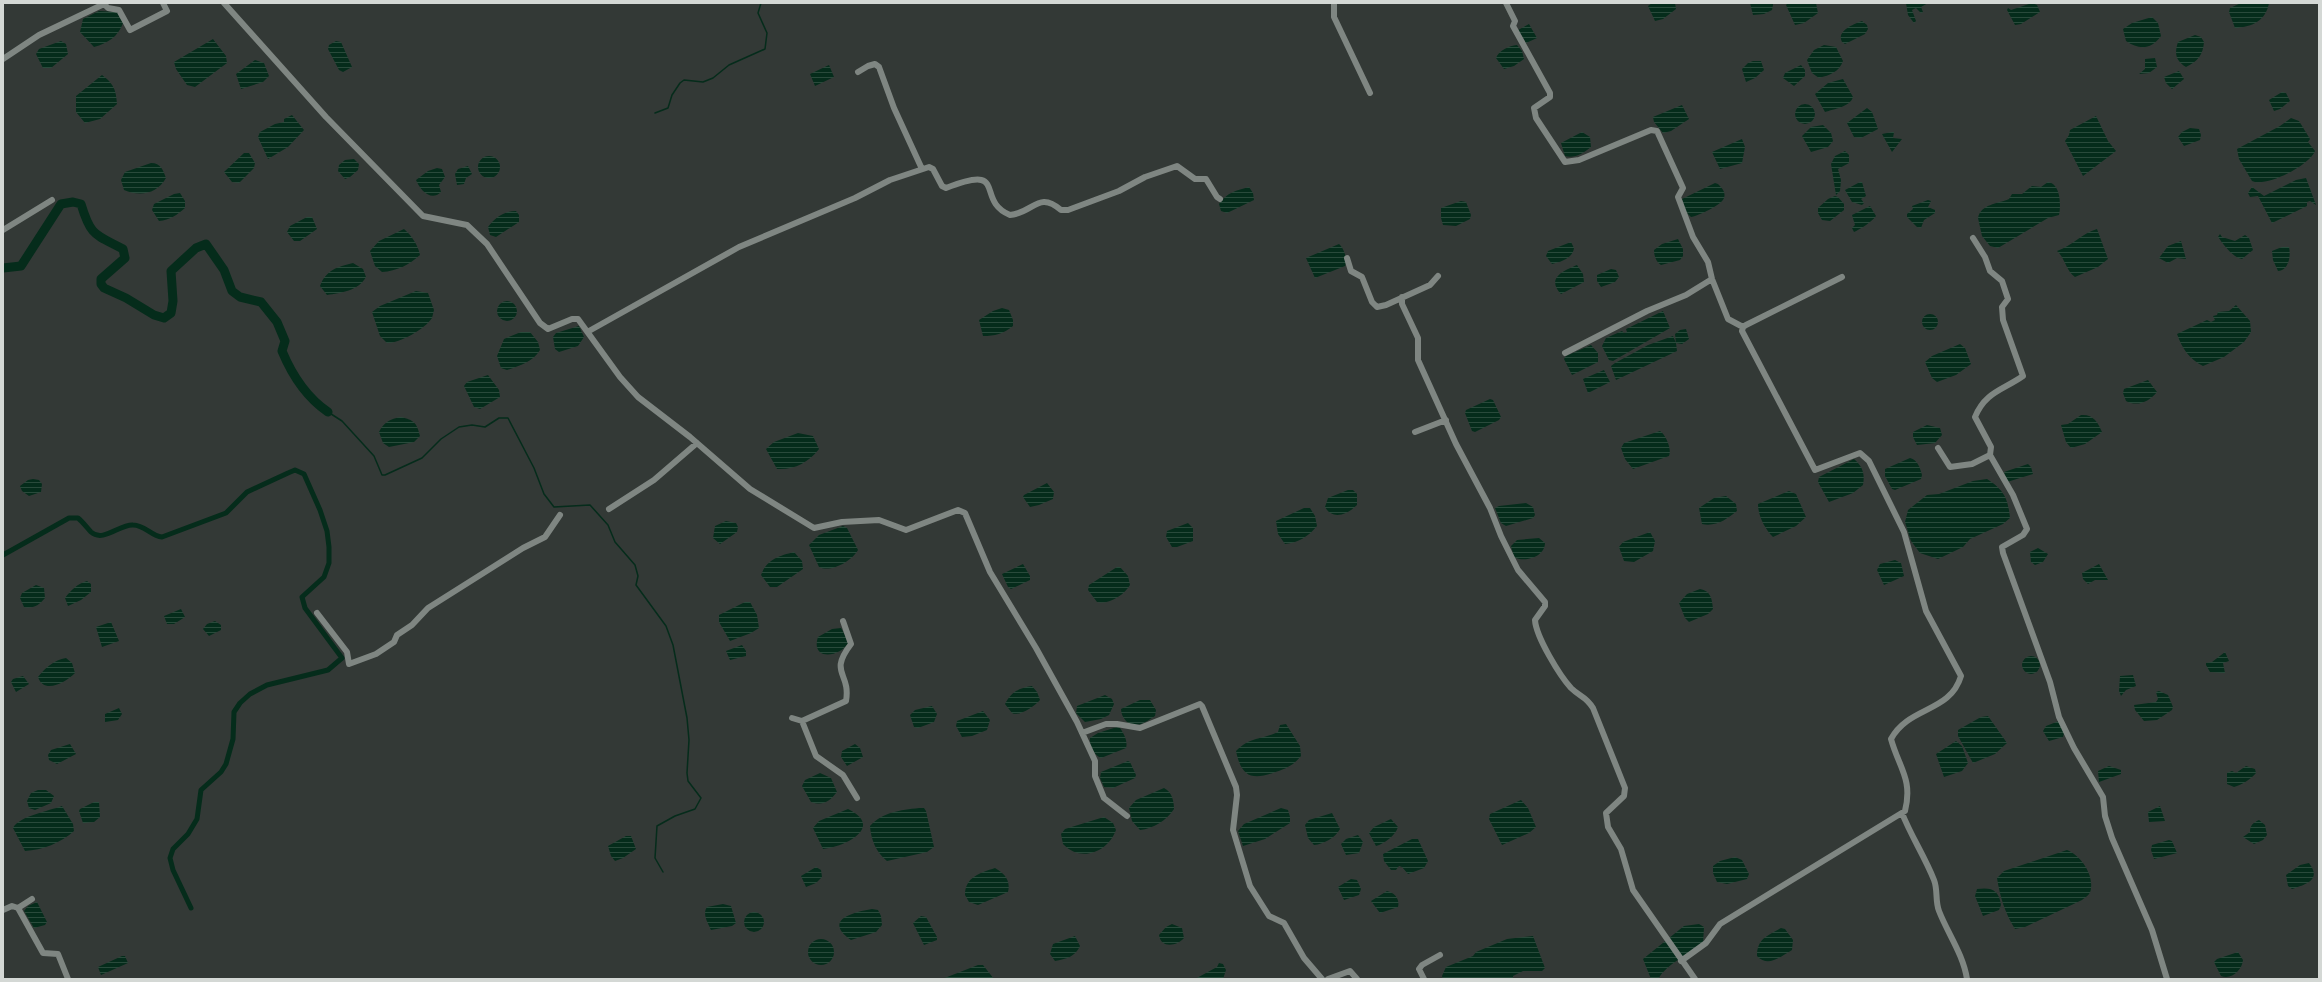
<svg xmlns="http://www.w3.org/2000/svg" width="2322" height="982" viewBox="0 0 2322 982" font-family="Manrope,sans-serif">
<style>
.water{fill:url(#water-rules)}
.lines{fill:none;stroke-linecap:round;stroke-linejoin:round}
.stream{stroke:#052c1b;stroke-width:1.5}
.canal{stroke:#052c1b;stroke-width:5}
.river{stroke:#052c1b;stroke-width:9}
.minor{stroke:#7f8682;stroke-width:6}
</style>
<defs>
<pattern id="water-rules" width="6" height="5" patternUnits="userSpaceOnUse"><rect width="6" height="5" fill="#052c1b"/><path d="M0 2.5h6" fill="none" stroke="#294a3b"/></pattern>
</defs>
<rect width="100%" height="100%" fill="#333936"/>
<path class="water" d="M1652 3H1675L1676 9 1663 19 1655 21 1648 6Z
M1750 3H1773V5L1772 10 1764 14 1753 15Z
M1788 3H1816L1818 13 1804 23 1795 25 1786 5Z
M1906 3H1928L1921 7 1923 12 1921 13 1916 8 1912 10 1916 21 1914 23 1908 15Z
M2032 3 2037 5 2040 12 2021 24 2015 25 2007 10 2008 8 2011 10Z
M2241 3H2269C2266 20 2253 27 2235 28L2229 12 2230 8Z
M99 11 117 12 123 23C118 37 108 43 94 47L80 32 83 19Z
M2152 17 2158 23 2161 36C2151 50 2139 50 2126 41L2123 29 2132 23Z
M1862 21 1867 25 1868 29 1865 34 1845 44 1842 42C1836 31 1854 24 1862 21Z
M1529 24 1537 38 1526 43 1518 30Z
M2195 35 2201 37 2204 42C2203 55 2198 61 2186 67 2176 61 2174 54 2178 42Z
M213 39 226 56 227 63 195 87 187 85 176 69 174 62Z
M61 41 66 44 68 54 51 68H43L36 54 39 49Z
M336 41 341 42 352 67 343 72 339 70 328 49 329 45Z
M1517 45 1522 51 1524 59 1514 66 1504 69 1496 58C1499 50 1509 46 1517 45Z
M1824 45 1836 47 1843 61C1839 72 1830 75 1819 78L1812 73 1807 60 1814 50Z
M2155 58 2157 67 2149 73 2139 74 2145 69V59Z
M255 60 264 63 269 76 263 82 241 89 236 74Z
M1753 61H1761L1764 70 1755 78 1746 82 1742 69 1748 63Z
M829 65 834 77 815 86 810 74Z
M1801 65 1805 70V76L1794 86 1783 78 1785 73Z
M2179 71 2184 79 2172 89 2166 83 2164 77Z
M102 75C114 84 116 90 117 104L100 119 85 123 76 112V96Z
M1843 79 1853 97C1850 107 1834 109 1825 112L1815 94 1828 83Z
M2282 92 2286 93 2290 101 2280 109 2274 111 2269 100Z
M1795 114a10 10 0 1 1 20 0a10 10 0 1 1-20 0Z
M1682 105 1689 119 1671 131 1663 133 1654 122 1653 117Z
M1867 108 1872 112 1878 129 1861 138 1854 137 1847 123Z
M292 115 304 130 288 147 268 159 258 137 260 132 275 124 284 122V119Z
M2096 116 2108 141 2116 151 2083 176 2065 141 2069 135 2070 130Z
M2291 118 2299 121 2310 139 2308 142 2315 151C2310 165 2266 188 2252 181L2239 159 2237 149 2280 126Z
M1823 125 1831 133 1833 141 1828 147 1811 152 1802 136 1811 127Z
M2190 128 2199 129 2201 135 2200 140 2184 146 2178 137 2182 132Z
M1582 132 1590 137 1591 147C1584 153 1574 159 1565 156L1561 143Z
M1892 132H1894L1893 138 1902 139 1892 152 1882 134Z
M1742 139 1745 147 1742 163 1720 169 1712 152Z
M1845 151 1849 155V163L1838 169 1841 180 1840 191 1836 195 1831 164 1835 156Z
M244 153H249L255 163 254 168 239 183 232 182 224 172Z
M478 167a11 11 0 1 1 22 0a11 11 0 1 1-22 0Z
M354 159 359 164 358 170 350 177 345 179 338 171 339 165 345 160Z
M151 163C161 163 163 170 166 178 157 194 140 197 124 190L121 180 125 172Z
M468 166 472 174 466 178 464 184 457 185 455 174 458 169Z
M437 168 442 169 445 177 439 185 441 192C431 202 420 190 416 180L428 171Z
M2306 178 2316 205 2310 201 2307 202V206L2272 223 2258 196 2250 197 2248 193 2252 187 2264 196 2296 180Z
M1860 182H1862L1866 196 1861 199 1864 203 1862 205 1852 202 1845 190Z
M2048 182C2061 184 2061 206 2059 215L2048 218 1998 248 1990 246 1982 236 1978 218C1981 204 1997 204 2009 199L2012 194H2022L2032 186 2041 187Z
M1715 183 1718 184C1722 188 1726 192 1724 198 1722 205 1698 216 1691 217L1686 212 1682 199Z
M1249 187 1253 193 1254 200 1227 213 1221 211 1219 204C1226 193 1237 190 1249 187Z
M180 193 185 201V208C177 215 170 220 159 221L152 210 154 204 174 194Z
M1835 196 1838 197 1844 204V210L1830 221 1822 220 1818 213V208L1828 199Z
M1928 200 1931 201 1928 207 1935 210V213L1924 220 1921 228 1917 227 1907 217V214L1913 209 1912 206Z
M1461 201 1466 202 1471 215 1470 219 1456 226 1443 225 1441 218V208Z
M1870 206 1876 216C1873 221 1859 230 1854 232L1852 228 1855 225 1852 215Z
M516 211 519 215V222L496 237 490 235 488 227C495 218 504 211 516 211Z
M307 217H312L317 229 300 241H294L287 232 290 226Z
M404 229C412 236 418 245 420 255 409 265 397 271 382 272L375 266 370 251 379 241Z
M2097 229 2108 259 2098 267 2075 277C2066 271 2065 258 2057 251 2072 246 2082 233 2097 229Z
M2220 234 2222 237 2235 241 2245 235 2249 238 2253 250 2242 259C2232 257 2224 245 2218 237Z
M1678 239 1683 249V256L1680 260 1661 265C1656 262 1654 256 1654 250L1662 244Z
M2181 241 2186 259 2177 258 2168 263 2159 258 2168 246Z
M1571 242 1574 248C1573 258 1561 262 1552 264L1546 256 1548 251Z
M1339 244C1344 248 1348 260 1345 266L1315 278 1306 258Z
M2282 247H2289C2291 256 2289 270 2278 271L2273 260 2272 251Z
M353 263 363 269 366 277C358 291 341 293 327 295L320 286C326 270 337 267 353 263Z
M1577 265 1583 274 1584 282 1561 294C1546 278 1563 271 1577 265Z
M1611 269 1616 270 1619 277 1615 282 1601 287 1597 281V275Z
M416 291 428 293 434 310 432 318C425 329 400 343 387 343L380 336 372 312 380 306Z
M497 311a10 10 0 1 1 20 0a10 10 0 1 1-20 0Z
M2236 305 2250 321 2251 332 2244 342 2224 357 2203 366C2189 359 2182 348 2177 334L2207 320 2211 322 2215 320 2213 316 2217 315 2218 312 2229 311Z
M1002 308 1009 310 1013 320V326C1003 334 995 336 983 336L979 320 993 311Z
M1663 311 1670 328 1613 361 1609 360 1602 346 1606 338 1622 331 1624 333 1627 332 1626 329Z
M1922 322a8 8 0 1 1 16 0a8 8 0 1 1-16 0Z
M579 326 584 337 578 346 559 352 555 349 553 337 556 333Z
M1686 329 1689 339 1682 344 1676 343 1677 351 1616 380 1611 366 1615 363 1648 345 1673 336 1676 343 1675 334 1680 330Z
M521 332H530L538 342 540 350C533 362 519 366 507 370L501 368 497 356 504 339Z
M1960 344 1965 348 1971 364 1956 375 1937 382 1932 378 1925 362 1932 356Z
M1591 345 1598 353V362L1572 375 1564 359 1566 356Z
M1604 370 1610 382 1588 393 1583 379Z
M488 375 499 390 500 397 480 409 474 407 464 386 467 382Z
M2148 380 2157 392C2149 402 2137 407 2126 401L2123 393 2124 389Z
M1490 399 1493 400 1501 417 1499 420 1475 432 1472 431 1465 413 1466 410Z
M2081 415C2093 414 2098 422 2102 432L2085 444 2071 448 2066 442 2061 425 2068 424Z
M401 417C414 420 417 423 420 436L414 442 389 447 383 443 379 432C384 422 390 419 401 417Z
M1927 425 1940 428 1942 435 1935 443 1917 445 1913 437V432Z
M1660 431C1666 435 1672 449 1669 456L1633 469 1625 459 1621 448 1624 443Z
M798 433 813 436 819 449C808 463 794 470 777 469L766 449 774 442Z
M1910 458C1918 460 1920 468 1922 475L1921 479 1895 490 1892 489 1885 476V469Z
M1854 459C1863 467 1865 474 1863 485L1853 493 1829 502 1818 482 1819 477Z
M2028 464 2031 467 2033 474 2007 482 2004 472Z
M33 479 39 480 42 484 41 492 29 496 22 491 20 486 28 480Z
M1987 479C2004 490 2008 498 2010 518L2003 524 1970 539 1963 547 1938 559 1920 553 1911 541 1905 522 1908 510 1927 495 1939 494 1973 481Z
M1047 483 1054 492 1053 499 1039 505 1030 507 1023 497 1024 495Z
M1348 490H1353L1357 494V505C1348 514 1333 521 1325 507L1328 498Z
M1789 491 1796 494 1806 517 1796 526 1773 537C1765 529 1758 516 1758 504Z
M1726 496 1736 504 1737 511C1727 519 1716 527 1702 524L1699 508 1714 498Z
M1526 503 1533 507 1535 515 1533 518 1506 526 1501 523 1495 508 1499 506Z
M1304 508H1310L1315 516 1317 526C1309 536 1298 543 1285 544L1278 534 1276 521Z
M726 521 736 523 738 527 737 532 720 544 713 538 715 526Z
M1188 523 1193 528V541L1177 547H1172L1166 537 1167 531Z
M843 526 847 528 858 550C852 561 831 573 819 567L809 545 819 535Z
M1650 532 1655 541 1653 551 1634 562 1624 561 1619 547 1623 542Z
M1539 538 1545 543C1545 557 1524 563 1514 557L1511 546 1517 540Z
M2038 548 2048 554 2043 562 2035 565 2031 562 2030 552Z
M794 552 802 561 803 569 777 587H770L761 575C767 559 779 556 794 552Z
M1895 560 1901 563 1904 576 1884 585 1877 570 1880 564Z
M1023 564 1030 576V580L1011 589 1008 587 1002 574Z
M2099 564 2108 580H2095L2088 584 2083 579 2082 573Z
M1117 567H1120L1128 576 1130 585C1124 595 1109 605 1097 602L1088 590 1089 585Z
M87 581 91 584V592L81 600 68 606 65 598C71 590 77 584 87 581Z
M36 585 44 588 45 598C39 605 34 609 24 607L20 598 22 593Z
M1700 589C1711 591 1712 599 1713 609L1708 614 1689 622 1685 618 1679 603 1687 594Z
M745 602H750L757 615 759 628 751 633 730 641 719 622V615Z
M181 609 185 617 174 624H167L164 616Z
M215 621 221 625V630L209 636 203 629 207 624Z
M111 622 119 641 102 647 96 627Z
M841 628 849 642C840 658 810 661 818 637L832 629Z
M742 645 746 651V656L730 660 726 651Z
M2225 652 2229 661 2223 663 2225 673 2210 672 2206 665V663L2212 662Z
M2022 665a9 9 0 1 1 18 0a9 9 0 1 1-18 0Z
M66 658 72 663 75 673C66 682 44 695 38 677 45 668 54 660 66 658Z
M2133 675 2136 686 2126 690 2121 696 2119 691 2120 676Z
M23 676 29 684 16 692 11 682 13 679Z
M1032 686 1037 692 1040 700C1035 706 1019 717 1012 713L1005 704C1011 692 1019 688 1032 686Z
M2159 691 2168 695 2173 707 2172 710 2157 720 2144 721 2135 710 2134 705 2156 702 2158 699 2156 692Z
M1105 695 1112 699 1114 704 1109 715 1101 719 1085 722 1076 713 1077 706Z
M1140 700H1150L1156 710 1155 716C1146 722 1135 730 1126 721 1123 717 1121 714 1121 709Z
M932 706 937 714 934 722 918 728 914 727 910 715 915 710Z
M119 708 122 714 118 720 105 722V714Z
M983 711 990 720 987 730 972 736 962 737 956 726 957 721Z
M1988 716 2007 743 1995 754 1973 763 1958 736V730L1981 717Z
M2059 721 2064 733 2063 737 2049 741 2043 731 2046 726Z
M1286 724 1300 746 1301 756C1293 766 1285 769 1273 773 1250 781 1241 775 1236 751 1251 736 1261 740 1278 732L1280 725Z
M1117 727 1120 728C1124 734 1128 741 1126 748L1101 758C1094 755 1089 746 1090 738L1098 733Z
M1956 741 1962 746 1968 763 1962 771 1944 777 1936 754Z
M70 744 76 754 57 764 49 760 48 755 51 750Z
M855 744 860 748 863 757 847 766 841 757 842 751Z
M1128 761 1130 762 1136 775 1135 778 1113 788 1104 787 1100 778 1101 772Z
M2109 766 2121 770V774L2099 782 2098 771Z
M2246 766 2255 769 2256 773C2251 779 2242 785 2234 787L2227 784V773L2232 771 2236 773Z
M820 773 831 778 837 792C829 802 823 806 811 802L802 786 805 780Z
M1164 788C1172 792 1174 801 1174 809 1167 820 1153 829 1140 830L1132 821 1129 808 1136 800Z
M38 790H46L54 796 51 803 35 810 29 808 27 801 31 793Z
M1521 800 1528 808 1536 827 1529 833 1502 845 1489 819 1490 814Z
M94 802H99L100 817 94 822 83 823 79 811 80 809Z
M62 806 73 824 74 831C61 843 42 850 25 851L13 828C19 816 49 811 62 806Z
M2160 806 2165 821 2149 822 2148 812Z
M919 808H924L926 811 934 847 927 852 887 861C876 852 871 840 870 826 883 812 900 810 919 808Z
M1281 808 1288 810 1290 817V823L1265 839 1243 846 1238 831 1244 824Z
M848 809C885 827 845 847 823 849L813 828 819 821Z
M1332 813 1340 829C1335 838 1324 844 1314 845L1308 838 1305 825 1309 820Z
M1104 817 1113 823 1116 830C1108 852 1081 863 1063 844L1061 834 1065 829Z
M1391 819 1398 827C1396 835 1384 844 1376 846L1369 833 1374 827Z
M2259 820 2265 825 2267 835 2263 840 2254 844 2243 837 2250 832C2250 825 2253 823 2259 820Z
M1358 835 1363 842 1359 853 1346 855 1341 844 1346 839Z
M626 836H631L636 849 623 858 615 861 611 856 608 846Z
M1412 839H1418L1428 861 1424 868 1408 874 1402 867 1399 866 1396 870H1391L1384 861 1383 854Z
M2169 840 2172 841 2177 853 2154 859 2151 850 2152 845Z
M2067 850C2080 855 2093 873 2091 888 2091 894 2086 897 2082 900L2025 927 2015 929C2005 913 2000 897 1997 878L2004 871Z
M1735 857 1742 860 1749 874 1747 879 1727 884 1717 882 1713 873V866L1720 861Z
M2309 863C2322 880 2306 884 2292 889L2288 886 2286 875 2300 865Z
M816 867 821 870 822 877 816 883 806 887 801 876Z
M995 868C1004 873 1011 880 1008 892L978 905 969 902 965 895C965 877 980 873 995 868Z
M1351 879 1357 880 1361 889 1359 895 1344 900 1338 887Z
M1977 889C1992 887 1999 890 2001 905L1999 910 1983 916 1975 896Z
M1387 891C1395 893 1400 899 1398 907L1380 913 1371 901Z
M37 902 47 922 45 925 34 928 24 911 28 906Z
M723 904 731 906 736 923 732 926 711 930C708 923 702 914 707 907Z
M872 909 878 910 881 916 882 925 876 932 851 940C822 920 854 912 872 909Z
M744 922a10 10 0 1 1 20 0a10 10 0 1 1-20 0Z
M921 916 926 917 937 937V940L924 945 913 923Z
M1172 924 1182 928 1184 938C1177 946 1161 949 1159 935L1166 927Z
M1699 924 1704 927 1703 944C1687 955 1668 963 1658 979H1651L1643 959 1684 926Z
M1781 928 1785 929 1793 940 1792 950C1780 957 1768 968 1757 956 1757 939 1767 936 1781 928Z
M1075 936 1080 946C1075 957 1066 959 1055 961L1050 954 1053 944Z
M1533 936 1545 968 1542 971H1523L1513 976V979H1443L1442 976 1446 967 1473 956 1476 952 1507 939Z
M808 952a13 13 0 1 1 26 0a13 13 0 1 1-26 0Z
M2238 952 2243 960C2242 970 2232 980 2221 976L2214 962 2217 959Z
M122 956H125L128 963 101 975 98 967Z
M1219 963 1223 964 1226 970 1223 979H1195L1217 967Z
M978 965H983L994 979H942Z"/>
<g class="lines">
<path class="stream" d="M655 113 668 108 672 95 680 83 684 80 703 82 713 78 729 65 765 49 767 33 758 13 761 3
M328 412 342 421 374 456 382 475H385L422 458 441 439 459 427 472 425 485 427 499 418H508L534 468 544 494 554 507 590 505 608 525 615 542 635 565 638 576 636 585 666 626 673 645 687 718 689 740 687 773 688 781 701 798 695 809 675 816 657 826 655 858 663 872"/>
<path class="canal" d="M3 555 69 518H78C83 522 87 528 91 532 103 543 120 524 133 525 145 525 151 536 162 537L226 513 247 492 288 473 295 470 304 474 320 510 327 531 329 547V563L324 577 302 597 305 608 342 658 328 670 267 685 250 694 240 703 234 712 233 739 226 764 221 772 201 790 197 819 188 834 173 849 170 858 173 870 191 908"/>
<path class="river" d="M3 268 21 266 61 204 73 202 81 204C91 237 95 234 123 249L125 258 101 279V284L104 288 126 298 154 315 164 318 171 313 173 301 171 271 196 248 206 244 224 270 232 291 240 297 261 302 277 322 285 341 282 351C292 375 306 397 328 412"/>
<path class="minor" d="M224 3 326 117 423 216 467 225 487 244 540 323 548 329 572 319H578L620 377 638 397 690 437 750 489 814 528 842 522 879 520 906 530 958 510 965 513 990 572 1036 648 1077 722 1095 761V776L1104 798 1127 816
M1334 3V17L1370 93
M1506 3 1515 21 1513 26 1550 93V97L1534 108 1536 118 1565 162 1579 160 1651 130 1657 131 1683 188 1678 197 1693 237 1708 262 1712 279 1728 319 1743 327
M3 59 39 35 104 4 108 8 119 10 130 30 167 11 163 3
M858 72 868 66 875 64 879 67 894 108 922 169
M3 230 52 200
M1347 258 1351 271 1362 277 1372 302 1377 307 1386 305 1430 285 1438 276
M1402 297V304L1418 338V360L1456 444 1490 508 1501 536 1518 570 1545 602V606L1535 620C1536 637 1560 676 1571 688 1580 697 1586 696 1593 708L1625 788 1624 796 1606 813 1608 827 1621 849 1633 890 1695 979
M589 331 739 247 855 198 890 180 929 167 933 169 942 186 946 188C1010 163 974 200 1010 215 1034 213 1038 190 1061 210H1068L1119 191 1145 177 1177 166 1195 179H1206L1217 197 1220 199
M1565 353 1647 311 1686 295 1712 279
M1415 432 1446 420
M1938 448 1950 467 1972 464 1990 455 1991 447 1975 417C1985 392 2003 390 2023 376L2003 320 2002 307 2008 299 2002 281 1990 271 1985 257 1973 238
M1990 455 2013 495 2027 529 2023 535 2002 547 2003 553 2050 682 2059 717 2074 748 2103 797 2105 816 2112 838 2152 930 2167 979
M609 509 654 480 697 443
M317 613 347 652 349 664 376 654 394 642 397 635 412 625 428 608 523 548 545 537 560 515
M792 718 802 721 846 701C851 672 828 674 851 644L843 621
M802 721 816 756 843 775 857 798
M1082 733 1106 724H1117L1140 728 1200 704 1202 706 1236 787 1237 795 1233 830 1250 886 1269 916 1284 923 1304 958 1322 979
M1902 813C1911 836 1925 857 1934 880 1938 890 1935 901 1939 911 1948 934 1963 954 1967 979
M18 908 32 899
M3 910 12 906 18 908 43 953 58 954 68 979
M1681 961 1706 943 1720 924 1905 811C1913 779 1899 768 1891 739 1909 706 1950 713 1961 676L1926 611 1904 532 1869 461 1860 453 1815 470 1742 331 1743 327 1746 325 1842 277
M1328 979 1350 971 1357 979
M1424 979 1419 969 1422 965 1440 955"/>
</g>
<rect width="2322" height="982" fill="none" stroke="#d4d8d5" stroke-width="8"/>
</svg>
